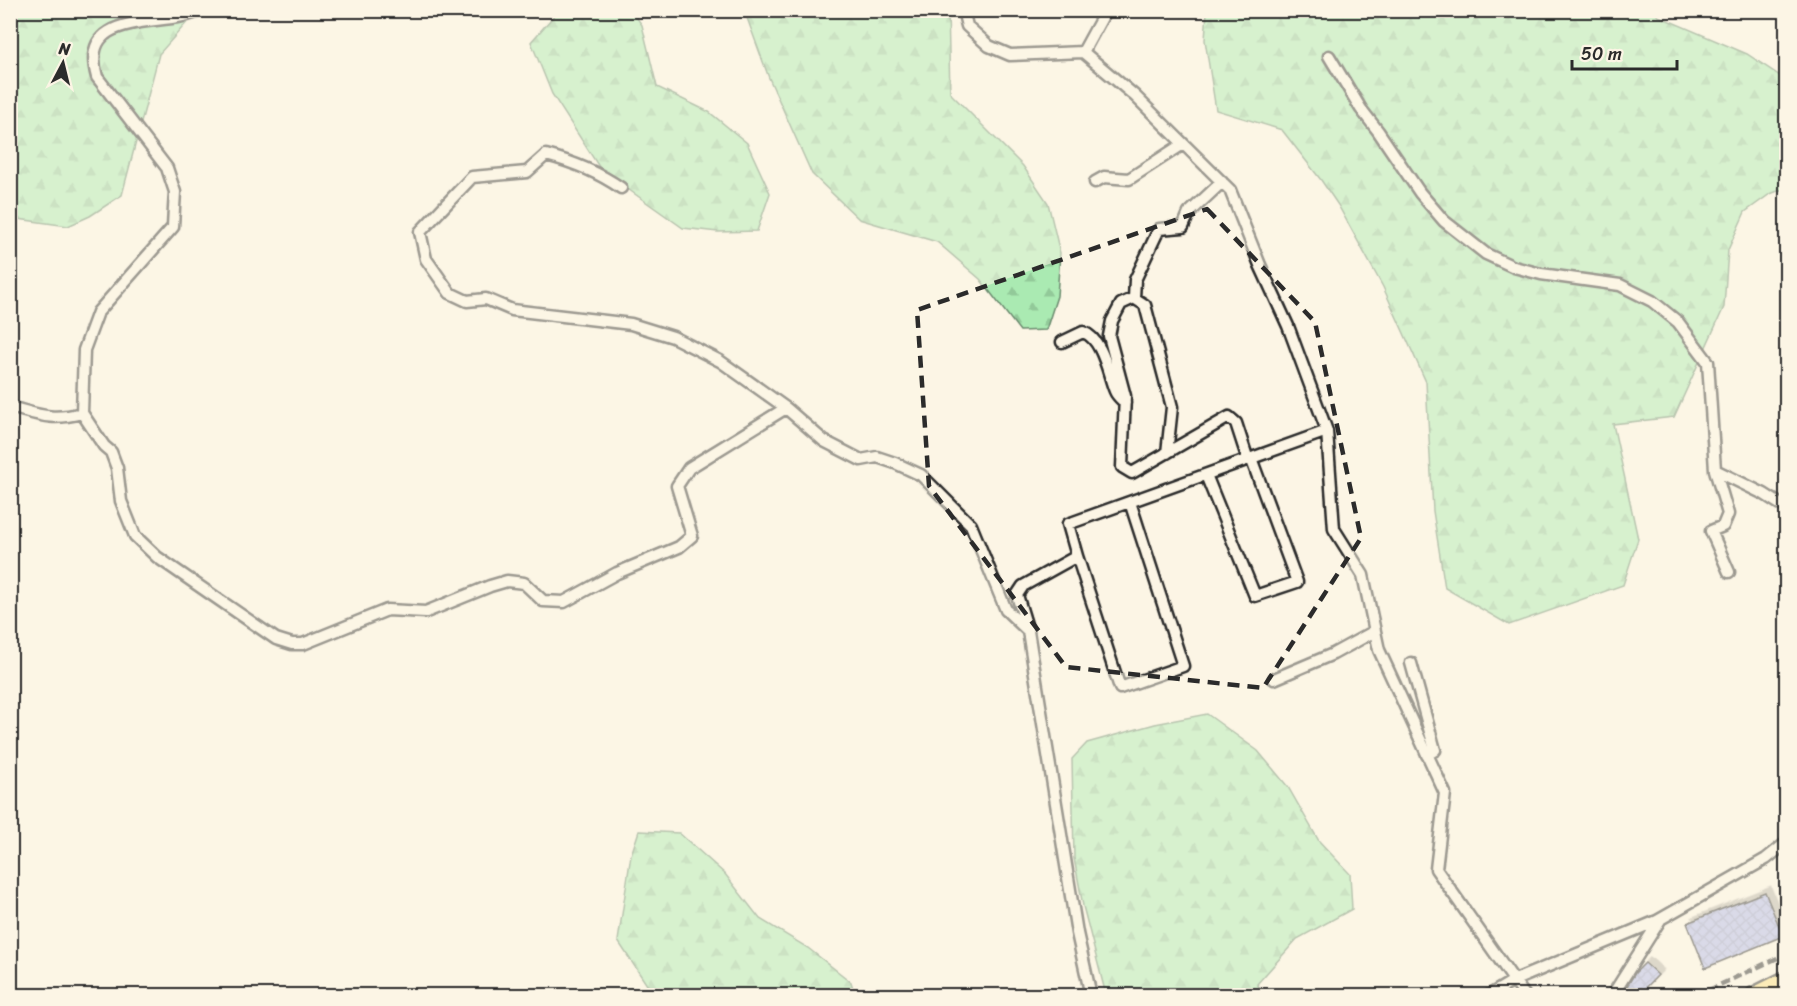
<svg xmlns="http://www.w3.org/2000/svg" width="1797" height="1006" font-family="Sriracha,sans-serif">
  <style>
    .forest { fill: url(#forest-firs); stroke: #6a8a6e; stroke-width: 1.5 }
    .building { fill: url(#building-cross-hatch); stroke: #2b2b2b; stroke-width: 1.5; filter: url(#shadow) }
    .lines { fill: none; stroke-linecap: round; stroke-linejoin: round }
    .minor-casing { stroke: #2b2b2b; stroke-width: 15 }
    .primary-casing { stroke: #2b2b2b; stroke-width: 21 }
    .minor { stroke: #fcf5e5; stroke-width: 10 }
    .primary { stroke: #fde080; stroke-width: 16 }
    .rail { stroke: #2b2b2b; stroke-width: 4.5; stroke-dasharray: 9 4.5; stroke-linecap: butt }
    .marked { fill: none; stroke: #2b2b2b; stroke-width: 4.5; stroke-dasharray: 12 8; stroke-linejoin: round }
  </style>
  <defs>
    <pattern id="forest-firs" width="22" height="20" patternUnits="userSpaceOnUse" patternTransform="scale(1.5)"><rect width="22" height="20" fill="#aaeab2"/><path d="M5 1l3.5 6h-7zM16 11l3.5 6h-7z" fill="#92c999"/></pattern>
    <pattern id="building-cross-hatch" width="8" height="8" patternUnits="userSpaceOnUse" patternTransform="scale(1.5)"><rect width="8" height="8" fill="#b1b8ea"/><path d="M0 0l8 8M0 8l8-8" fill="none" stroke="#989ec9"/></pattern>
    <filter id="shadow"><feDropShadow dx="5.5" dy="-5.5" stdDeviation="0" flood-color="#0004"/></filter>
  </defs>
  <rect width="100%" height="100%" fill="#fcf5e5"/>
  <filter id="ink" filterUnits="userSpaceOnUse"><feTurbulence type="fractalNoise" baseFrequency=".0167" numOctaves="2"/><feDisplacementMap in="SourceGraphic" scale="12" xChannelSelector="R" yChannelSelector="G"/><feConvolveMatrix kernelMatrix="1 2 1 2 8 2 1 2 1" color-interpolation-filters="sRGB"/></filter>
  <g filter="url(#ink)">
    <path class="forest" d="M748,10L948,11L950,93L1023,166L1048,203L1060,253L1057,296L1046,330L1020,331L980,279L937,242L859,219L812,174L769,78L747,18Z
      M11,11H197L159,54L122,195L90,216L68,226L11,218Z
      M558,11H632L642,25L657,87L709,112L747,143L770,193L757,231L718,232L683,228L601,170L552,94L531,42Z
      M1207,11H1654L1658,16L1747,54L1786,80V188L1770,194L1745,212L1728,250L1724,307L1674,417L1613,424L1638,539L1623,585L1509,625L1445,588L1433,511L1426,382L1383,287L1338,205L1321,180L1282,130L1216,110L1205,40Z
      M1207,714L1258,751L1288,787L1319,841L1350,874L1352,909L1297,939L1257,984L1265,995H1106L1083,906L1074,858L1072,759L1087,743L1155,724Z
      M639,831L679,833L725,874L760,919L808,948L851,982L855,995H659L647,985L618,941L631,855Z"/>
    <path class="building" d="M1765,892L1783,936L1705,968L1687,923Z
      M1645,963L1658,975L1638,996H1621L1635,973Z"/>
    <g class="lines">
      <defs>
        <path id="minor" d="M201,10C166,29 77,7 97,77L167,168L175,192L174,208L173,227L98,312L84,350L82,413L104,446L111,452L117,468L121,501L135,536L157,557L276,639L292,644H303L387,610L426,612L490,586L507,581L524,583L543,601L564,602L617,573L679,547L692,536L677,486L689,468L786,408
          M963,10L967,26L989,46L1010,55L1083,52L1135,96L1230,190L1260,265L1288,326L1327,431L1334,529L1363,575L1379,650L1445,793L1436,869L1525,996
          M1083,52L1106,10
          M1329,56L1361,109L1378,131L1420,193L1444,221L1486,254L1514,267L1541,274L1620,285L1652,301L1678,322L1708,362L1715,470L1764,494L1786,508
          M1095,182L1104,177L1129,179L1183,144
          M621,188C598,172 573,162 546,155L527,172L472,177L420,232L426,259L450,293L467,301L486,299L512,310L631,324L673,337L720,361L786,408L824,441L861,460L877,457L895,463L921,475L971,525L1006,610L1028,631
          M1134,298L1135,280L1159,229L1183,227L1189,213L1222,182
          M1062,342L1083,332C1103,339 1108,374 1115,391C1117,396 1121,399 1125,403
          M10,407C40,415 51,421 82,413
          M1167,453L1172,407L1145,305L1134,298L1121,304L1112,321L1109,336L1125,396L1122,467L1132,473L1229,417L1236,423L1248,460
          M1715,470L1728,514L1723,526L1711,531L1729,572
          M1206,475L1255,596L1297,582L1251,458
          M1077,556L1120,688L1183,666L1130,502
          M1411,663L1435,750L1427,755
          M1274,679L1333,654L1375,631
          M1091,996L1077,933L1028,631L1017,595L1023,586L1077,556L1068,524L1327,431
          M1488,996L1515,980L1657,921L1766,859L1786,843
          M1612,996L1660,920"/>
        <path id="primary" d="M1754,996L1786,980"/>
      </defs>
      <use href="#minor" class="minor-casing"/>
      <use href="#primary" class="primary-casing"/>
      <use href="#minor" class="minor"/>
      <use href="#primary" class="primary"/>
      <path class="rail" d="M1696,996L1786,954"/>
    </g>
  </g>
  <path d="M0 0H1797V1006H0ZM1207,209L1315,322L1361,538L1263,688L1066,667L929,486L917,310Z" fill="#fcf5e5" fill-opacity=".55" fill-rule="evenodd"/>
  <path class="marked" d="M1207,209L1315,322L1361,538L1263,688L1066,667L929,486L917,310Z"/>
  <rect width="1797" height="1006" fill="none" stroke="#fcf5e5" stroke-width="36"/>
  <rect x="18" y="18" width="1761" height="970" fill="none" stroke="#2b2b2b" stroke-width="2" filter="url(#ink)"/>
  <g transform="translate(63 63) rotate(7)" stroke="#fcf5e5" stroke-width="4.5" paint-order="stroke">
  <path d="M0-4.5L10 22L0 15L-10 22Z" fill="#2b2b2b"/>
  <text y="-9" font-size="16" font-weight="bold" text-anchor="middle" fill="#2b2b2b">N</text>
  </g>
  <path d="M1572 60v9h105v-9" fill="none" stroke="#2b2b2b" stroke-width="3"/>
  <text x="1581" y="60" font-size="18" fill="#2b2b2b" stroke="#fcf5e5" stroke-width="4.5" paint-order="stroke">50 m</text>
</svg>
